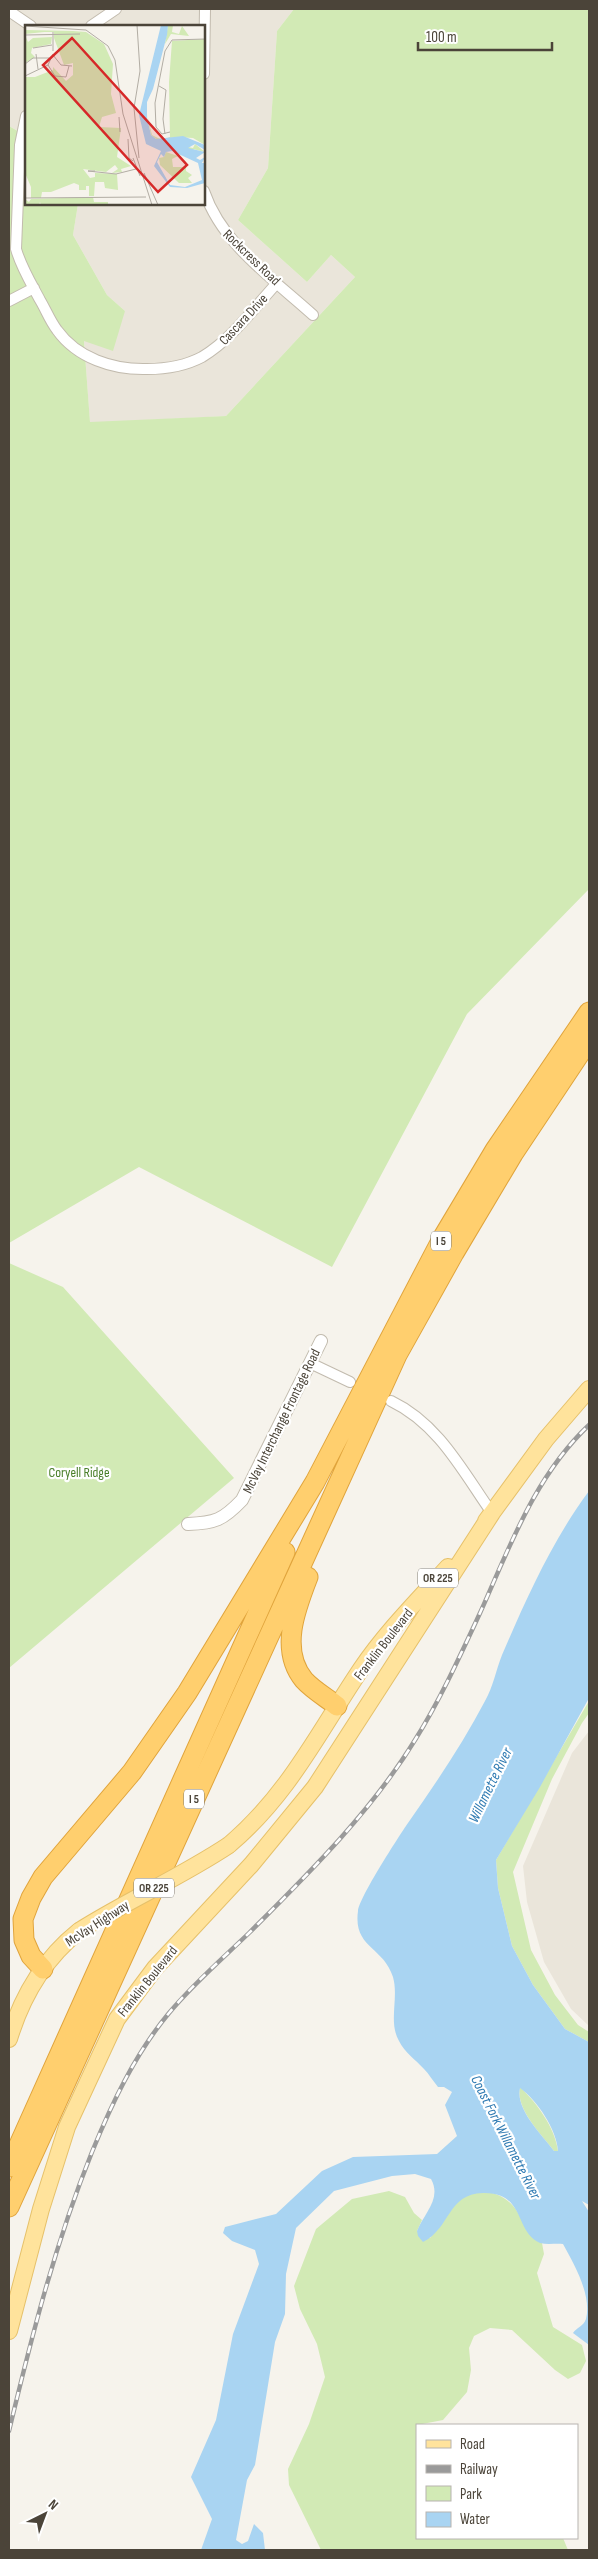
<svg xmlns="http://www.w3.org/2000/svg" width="598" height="2559" font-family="'Sofia Sans Condensed',sans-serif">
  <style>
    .residential { fill: #eae5da }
    .green { fill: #d2eab5 }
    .water { fill: #a9d4f2; fill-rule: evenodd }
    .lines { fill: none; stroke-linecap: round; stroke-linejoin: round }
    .minor-casing { stroke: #c2bbae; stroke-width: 12 }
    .tertiary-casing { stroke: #c2bbae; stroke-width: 14 }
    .primary-casing { stroke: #e6c16a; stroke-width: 18 }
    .motorway-casing { stroke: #e0a43c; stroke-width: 21 }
    .minor { stroke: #fff; stroke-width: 10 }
    .tertiary { stroke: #fff; stroke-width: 12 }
    .primary { stroke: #ffe39c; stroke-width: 16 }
    .motorway { stroke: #ffcf6e; stroke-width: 19 }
    .rail-casing { stroke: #9a9a9a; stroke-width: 4.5 }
    .rail { stroke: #fff; stroke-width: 2.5; stroke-dasharray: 8; stroke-linecap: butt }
    .primary-bridge-casing { stroke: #e6c16a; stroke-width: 18; stroke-linecap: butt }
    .primary-bridge { stroke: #ffe39c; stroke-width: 16 }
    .labels { text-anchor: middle; stroke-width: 4.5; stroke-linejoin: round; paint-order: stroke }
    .shield { fill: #fff; stroke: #817c74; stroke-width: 1 }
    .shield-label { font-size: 12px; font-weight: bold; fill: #4b4439 }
    .street-label { font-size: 14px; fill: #4b4439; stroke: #fff }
    .park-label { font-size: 14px; fill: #4a7f2a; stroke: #fff }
    .water-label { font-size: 15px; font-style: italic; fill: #2e7ab2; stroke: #fff }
    .inset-road { fill: none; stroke: #b2ada4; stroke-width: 1 }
    .view { fill: #d62828; fill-opacity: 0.15; stroke: #d62828; stroke-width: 2.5 }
    .inset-edge { fill: none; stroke: #4b4439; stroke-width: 2.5 }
  </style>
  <rect width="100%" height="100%" fill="#f6f3ec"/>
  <path class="residential" d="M9,9H294L277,31L268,168L238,220L307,282L331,255L355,277L226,416L90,423L84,340L125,311L107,295L73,235L78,204H204V26H26V136L9,126Z
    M589,1731V2026L571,2009L544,1962L527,1902L523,1866L572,1753Z"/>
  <path class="green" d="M294,9H589V889L467,1014L332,1267L139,1167L9,1243V126L26,136V204H78L73,235L107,295L125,311L113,351L84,341L90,422L226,416L355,277L331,255L307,282L238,220L268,168L277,31Z
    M9,1263L63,1287L234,1478L9,1668Z
    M589,1701V1713L582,1723L552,1779L513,1872L531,1950L555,1995L578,2025L589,2032V2042L565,2029L533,1985L512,1946L498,1888L496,1860Z
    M520,2087C537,2103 555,2128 558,2151H554C542,2135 515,2109 520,2087Z
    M389,2191L405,2197L414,2213L422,2220L417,2231L430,2238C439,2227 450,2207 460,2199C478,2184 506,2193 517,2211C524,2223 529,2237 542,2243L544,2254L537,2273L553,2327L582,2345L586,2361L580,2373L568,2379L555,2370L512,2330L490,2328L474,2336L469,2348L471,2370L467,2392L443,2420L417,2425V2538H563L568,2550H321L289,2485L288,2469L309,2424L325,2377L317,2344L300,2309L294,2286L316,2229L352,2199Z"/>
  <path class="water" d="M589,1491V1698L540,1787L496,1860L498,1888L512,1946L533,1985L565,2029L589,2042V2205L582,2201L589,2212V2345L573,2333C577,2327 583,2327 586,2319C592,2295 574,2264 563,2244C556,2243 548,2245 540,2243C514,2232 526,2192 483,2193C447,2194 451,2228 423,2242L418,2236L417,2231C424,2213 442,2199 431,2179L415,2174L392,2176L334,2191L296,2228L286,2274L285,2314L275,2342L255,2465L247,2480L236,2540L242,2544L248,2541L254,2524L263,2533L265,2550H201L212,2519L191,2477L216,2420L233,2334L259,2264L255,2250L232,2241L223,2233L225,2227L276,2214L322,2171L353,2157L437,2154L457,2136L445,2105L452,2092L444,2087H438C433,2081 429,2074 424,2069C415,2059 405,2053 399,2041C388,2022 399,1998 393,1977C383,1946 353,1948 358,1911C359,1898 399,1836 408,1823C436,1783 463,1743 485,1701C493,1687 496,1670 502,1655C527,1597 552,1541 589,1491ZM520,2088C537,2100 557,2130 558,2151H554C542,2135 515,2109 520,2088Z"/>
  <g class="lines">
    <defs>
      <path id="minor" d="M9,11L31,26
        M91,26L116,9
        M204,74L205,9
        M26,116L20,145L16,249C21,267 31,283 40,300C46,310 50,321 57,330C77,358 113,370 147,369C165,369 185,366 202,357C232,339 254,308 277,283
        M204,191C222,244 272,278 313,315
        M9,301L34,288
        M310,1363L350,1382
        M391,1401C439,1424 463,1472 492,1513"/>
      <path id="tertiary" d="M188,1524C215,1523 223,1520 242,1500L321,1341"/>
      <path id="primary" d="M486,1521L546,1439L589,1389
        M229,1845C289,1794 318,1733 361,1669C386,1632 418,1600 448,1567
        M9,2039C22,1996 44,1959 79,1931
        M9,2331L41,2209L67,2127L117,2019L155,1968L251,1865L315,1787L492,1513"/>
      <path id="motorway" d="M308,1577C296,1608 279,1650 304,1680C313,1690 327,1698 337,1706
        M43,1969L31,1956L24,1940L23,1919L31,1898L43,1877L132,1772L187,1693L315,1482L443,1237L495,1150L589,1012
        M9,2167L285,1552
        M9,2207L397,1355L454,1253L513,1154L589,1040"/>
    </defs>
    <use href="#minor" class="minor-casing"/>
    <use href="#tertiary" class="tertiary-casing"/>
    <use href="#primary" class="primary-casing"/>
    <use href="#motorway" class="motorway-casing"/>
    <use href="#minor" class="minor"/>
    <use href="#tertiary" class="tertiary"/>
    <use href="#primary" class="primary"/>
    <use href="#motorway" class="motorway"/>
    <defs>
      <path id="rail" d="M9,2431C32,2335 55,2244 92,2152C112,2103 135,2054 169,2013C193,1984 222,1959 249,1933C308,1874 371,1812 415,1740C440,1700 460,1656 480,1613C510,1546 535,1476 589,1425"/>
    </defs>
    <use href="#rail" class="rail-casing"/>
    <use href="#rail" class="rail"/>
    <defs>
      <path id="primary-bridge" d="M79,1931C128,1900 181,1877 229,1845"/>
    </defs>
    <use href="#primary-bridge" class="primary-bridge-casing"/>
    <use href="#primary-bridge" class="primary-bridge"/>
  </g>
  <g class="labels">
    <g class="shield">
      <rect x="431" y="1231.5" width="20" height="19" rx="4"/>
      <rect x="418" y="1568.5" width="40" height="19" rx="4"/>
      <rect x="184" y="1789.5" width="20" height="19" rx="4"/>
      <rect x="134" y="1878.5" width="40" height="19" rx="4"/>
    </g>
    <g class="shield-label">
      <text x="441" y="1245">I 5</text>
      <text x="438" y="1582">OR 225</text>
      <text x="194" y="1803">I 5</text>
      <text x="154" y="1892">OR 225</text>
    </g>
    <g class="street-label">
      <text transform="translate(252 257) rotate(44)" y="5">Rockcress Road</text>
      <text transform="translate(243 319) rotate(-47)" y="5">Cascara Drive</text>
      <text transform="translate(281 1421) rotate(-64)" y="5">McVay Interchange Frontage Road</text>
      <text transform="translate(383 1644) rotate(-52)" y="5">Franklin Boulevard</text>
      <text transform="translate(97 1923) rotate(-33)" y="5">McVay Highway</text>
      <text transform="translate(147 1981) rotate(-51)" y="5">Franklin Boulevard</text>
    </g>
    <g class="park-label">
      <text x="79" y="1477">Coryell Ridge</text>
    </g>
    <g class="water-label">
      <text transform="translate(490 1785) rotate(-64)" y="5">Willamette River</text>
      <text transform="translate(506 2137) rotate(63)" y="5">Coast Fork Willamette River</text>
    </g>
  </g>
  <g transform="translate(25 25)">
    <rect width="180" height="180" fill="#f6f3ec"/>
    <path d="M143,0H148L147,7L154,9L157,1L164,11L146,9L140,19ZM0,5L48,6L61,7L79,19L88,39L86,69L91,88L77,92L74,102L96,103L92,132L106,141L96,144L97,147L87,148L93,144L90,140L81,147L58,144L65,153L70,152V148L92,149L93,165L80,163L79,157H70L69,171H64V161H61V165H54V160L49,158L26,167H17L16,173H6V162L0,148V52H10L28,45V42L41,56L48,50V38L39,40L29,13V7H47H19L0,9ZM0,10L3,17L8,13L27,12L26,19L7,23L6,28L10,32L0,38ZM180,14V120L168,113L151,112L137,115L131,114L126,110L122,89L127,110L137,115L145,112L144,57L147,16ZM164,117L167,118L163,122L168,123L170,119L180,127L168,124L172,128L165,130L145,123L163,121ZM141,127L153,131L147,134L148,142H161V146L167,150L163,153L167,158H154L135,140L134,133L139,132ZM68,172L69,177H83V180H16L15,177L14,180H0V174L4,177L6,174Z" fill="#d2eab5"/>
    <path d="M136,0H143L142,10L128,64L122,77V93L126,110L131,114L158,111L180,120V125L170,119L163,123L180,127L171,133L175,135L180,132L177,138H180V158L162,163L145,162L129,141L136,126L121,119L114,90ZM147,126L173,138L177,155L160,162L145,160L132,137L136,129L139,132L141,127Z" fill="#a9d4f2" fill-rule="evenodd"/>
    <path class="inset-road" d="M112,0L115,46L109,83L114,133M0,1L61,5L83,21L90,35L98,89L127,180M0,10L55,9M8,23L27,20M28,26V7M11,29L13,44M28,29L23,40L30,51L41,52L44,41M28,30L36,40L47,41M0,39L8,33H24M0,51L23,40M134,61L141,65L138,94L140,109M94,92L95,107M145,107L137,109L131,102L130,78L140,26L147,15L180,14M103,114L104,133L108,136M108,133L115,151M70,146H63L91,149L111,144M119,148L133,180M0,173L121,172"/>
    <path class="view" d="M47,13L162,140L133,167L18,40Z"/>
    <rect width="180" height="180" class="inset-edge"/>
  </g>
  <rect width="598" height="2559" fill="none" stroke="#4b4439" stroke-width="20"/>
  <rect x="416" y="2424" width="162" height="115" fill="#ffffff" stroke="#b7b4b0"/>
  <rect x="426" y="2440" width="25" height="8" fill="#ffe39c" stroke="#b7b4b0"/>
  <text x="460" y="2449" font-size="15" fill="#4b4439">Road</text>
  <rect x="426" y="2465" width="25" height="8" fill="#9a9a9a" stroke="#b7b4b0"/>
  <text x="460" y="2474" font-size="15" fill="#4b4439">Railway</text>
  <rect x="426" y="2486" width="25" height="15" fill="#d2eab5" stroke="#b7b4b0"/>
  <text x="460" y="2499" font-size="15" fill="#4b4439">Park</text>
  <rect x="426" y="2512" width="25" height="15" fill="#a9d4f2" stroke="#b7b4b0"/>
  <text x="460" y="2524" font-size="15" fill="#4b4439">Water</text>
  <g transform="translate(45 2514) rotate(42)" stroke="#ffffff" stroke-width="4" paint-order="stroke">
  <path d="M0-4L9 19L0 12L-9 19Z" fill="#4b4439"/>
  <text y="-8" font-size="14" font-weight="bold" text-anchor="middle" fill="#4b4439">N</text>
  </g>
  <path d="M418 42v8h134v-8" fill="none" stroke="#4b4439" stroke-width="2.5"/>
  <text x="426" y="42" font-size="15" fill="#4b4439" stroke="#ffffff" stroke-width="4" paint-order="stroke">100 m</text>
</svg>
